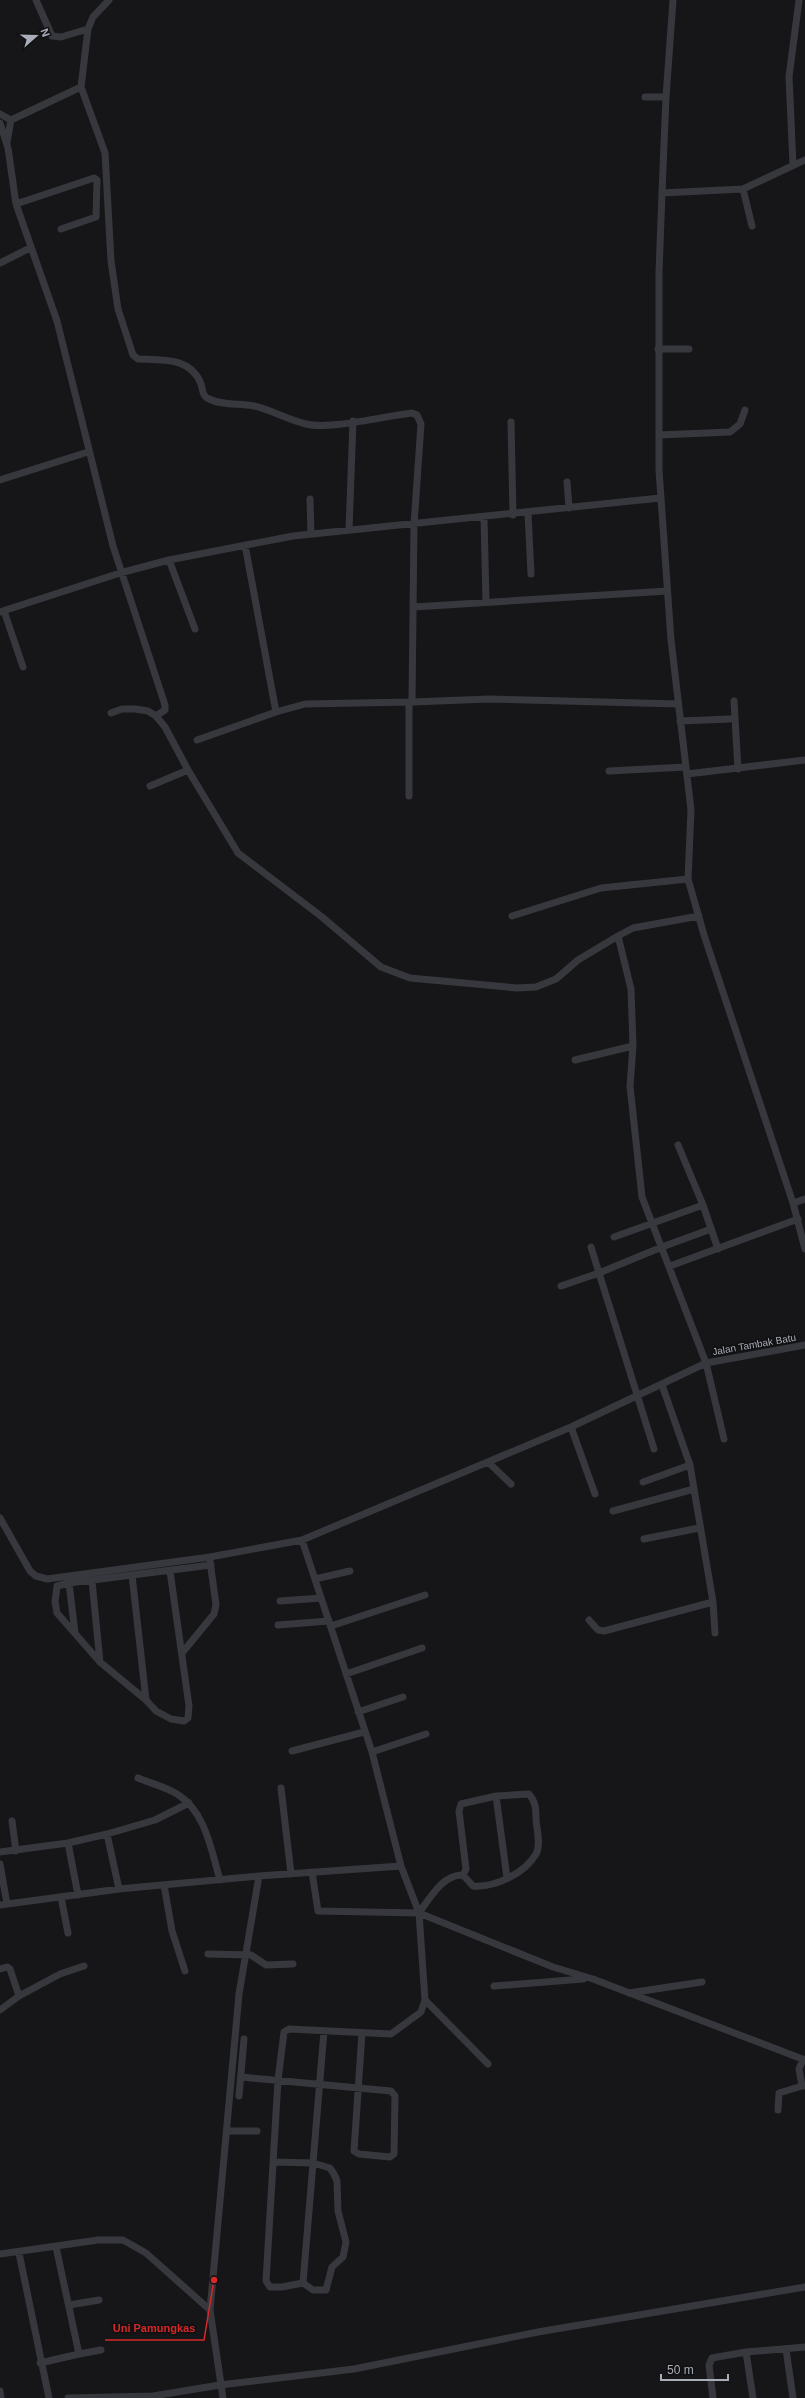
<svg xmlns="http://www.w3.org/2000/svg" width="805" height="2398" font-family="Arial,sans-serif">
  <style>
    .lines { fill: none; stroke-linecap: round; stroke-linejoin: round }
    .street { stroke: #37383d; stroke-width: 7 }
    .labels { text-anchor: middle; stroke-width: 3.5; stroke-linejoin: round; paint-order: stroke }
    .street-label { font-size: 10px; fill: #a8adb8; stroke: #111113 }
    .leader { fill: none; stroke: #d62828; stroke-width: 1.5 }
    .callout-dot { fill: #d62828; stroke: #111113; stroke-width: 1.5 }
    .callout-label { font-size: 11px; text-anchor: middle; font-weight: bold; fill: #d62828; stroke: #111113; stroke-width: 3.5; stroke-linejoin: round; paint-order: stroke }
  </style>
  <rect width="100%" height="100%" fill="#161618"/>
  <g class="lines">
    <path class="street" d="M36,0L52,36L61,37L88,29
      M109,0L93,17L88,29L81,87L105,153L111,261L118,309L133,355L138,359C162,360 191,357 201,384C203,390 202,396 209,399C223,406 239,403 254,406C272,410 288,420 306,424C331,430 384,416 412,413L417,415L421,424L414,525L412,702L305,704L276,712L197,740
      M645,97H666
      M0,114L11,120L81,87
      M0,123L8,148L16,204L57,321L113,546L165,705V710L156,716
      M7,142L11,120
      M805,160L743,189L662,193L659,272V470L671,640L691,810L688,879L704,935L793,1203L805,1249
      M793,165L789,77L799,0
      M743,189L752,226
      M662,193L666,97L673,0
      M16,204L94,178L97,180L96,217L61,229
      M0,263L30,248
      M658,349H689
      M511,422L513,515
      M659,435L730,432L740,424L745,410
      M0,480L88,452
      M567,482L569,508
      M310,499L311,534
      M528,513L531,574
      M484,517L486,602
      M349,530L353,421
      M245,545L276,712
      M169,560L195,629
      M414,607L667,591
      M4,611L23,667
      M0,612L120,573L169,560L293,536L660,498
      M734,701L738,769
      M409,702V796
      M412,702L489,699L678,704
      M111,713L122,709H135L148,711L156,716L165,727L188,770L238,853L322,917L381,967L410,978L517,988L536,987L556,979L578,960L618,936
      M680,721L730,719
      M609,771L686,767
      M687,774L805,760
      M150,786L188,770
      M512,916L601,888L688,879
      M699,916L633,928L618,936L631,989L633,1046L630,1086L642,1197L706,1363L724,1439
      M575,1060L633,1046
      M793,1203L805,1199
      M703,1205L718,1249
      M614,1237L703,1205L678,1145
      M670,1266L798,1219
      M561,1286L599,1273L591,1247
      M571,1427L595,1494
      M654,1449L599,1273L662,1247L711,1229
      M488,1462L511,1484
      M643,1482L690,1465
      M613,1511L694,1489
      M0,1518L30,1571L36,1576L47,1579L210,1557L302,1540L571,1427L706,1363L805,1345
      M644,1539L699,1528
      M302,1540L372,1752L401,1866L419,1913L553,1967L593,1979L805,2060
      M170,1571L189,1706L188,1718L184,1721L171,1719L156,1711L146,1700L100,1662L57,1613L55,1602L57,1586L69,1583L211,1565
      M132,1575L146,1700
      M315,1579L350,1571
      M92,1581L100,1662
      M69,1583L75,1633
      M280,1601L321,1598
      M713,1602L715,1633
      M589,1620L598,1630L604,1631L713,1602L690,1465L662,1385
      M278,1625L329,1621
      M331,1626L425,1595
      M182,1653L214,1614L216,1605L210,1561
      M346,1674L422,1648
      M358,1712L403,1697
      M292,1751L364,1732
      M372,1752L426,1734
      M138,1778C150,1783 166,1787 177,1794C206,1812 211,1850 220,1880
      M281,1788L291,1874
      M496,1796L507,1878
      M12,1821L16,1851
      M107,1834L119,1889
      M68,1843L78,1895
      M0,1852L68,1843L107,1834L155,1820L189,1803
      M0,1864L7,1904
      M312,1872L318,1911L419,1913
      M164,1885L172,1931L185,1971
      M61,1897L68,1933
      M0,1905L119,1889L259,1876
      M208,1954L251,1955L266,1965L293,1964
      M0,1969L7,1967L10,1969L19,1996L0,2010
      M494,1986L583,1979
      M629,1993L702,1982
      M19,1996L60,1974L84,1966
      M425,2000L488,2064
      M803,2059L799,2069L802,2086H805
      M241,2077L391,2091L395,2096L394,2154L390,2157L359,2154L354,2151L362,2033
      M239,2096L244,2039
      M778,2110L779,2093L802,2086
      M227,2131H257
      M274,2162L313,2163L330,2168L334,2174L337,2181L338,2211L346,2242L343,2257L332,2267L326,2290H313L303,2283L282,2287H270L266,2281L278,2080L284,2032L289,2029L391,2034L421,2012L425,2000L419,1913C430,1898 443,1874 463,1875L466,1869L459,1811L461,1804L496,1796L529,1794C536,1802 536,1810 536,1820C537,1830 541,1845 536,1854C525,1873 495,1888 473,1886L463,1875
      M19,2253L49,2398
      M0,2254L98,2240H123L146,2253L210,2310
      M303,2283L324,2031
      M69,2305L99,2300
      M786,2349L793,2398
      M746,2352L753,2398
      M79,2354L101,2350
      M40,2363L79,2354L56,2247
      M0,2391L1,2398
      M68,2398L153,2396L220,2385L354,2369L538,2332L805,2287
      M223,2398L210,2310L239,1994L259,1876L401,1866
      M713,2398L709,2365L712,2358L746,2352L805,2347"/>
  </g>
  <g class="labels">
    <g class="street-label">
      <text transform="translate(754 1344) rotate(-10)" y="4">Jalan Tambak Batu</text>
    </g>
  </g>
  <path class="leader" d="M214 2280L204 2340H105"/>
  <circle class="callout-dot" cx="214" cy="2280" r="4"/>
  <g class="callout-label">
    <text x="154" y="2332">Uni Pamungkas</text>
  </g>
  <g transform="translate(36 36) rotate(70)" stroke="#111113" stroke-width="3" paint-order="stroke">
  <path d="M0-3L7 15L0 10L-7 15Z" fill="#a8adb8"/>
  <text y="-6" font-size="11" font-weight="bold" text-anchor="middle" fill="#a8adb8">N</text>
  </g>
  <path d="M661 2374v6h67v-6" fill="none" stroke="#a8adb8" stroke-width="2"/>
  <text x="667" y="2374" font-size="12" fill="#a8adb8" stroke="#111113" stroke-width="3" paint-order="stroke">50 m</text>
</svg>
